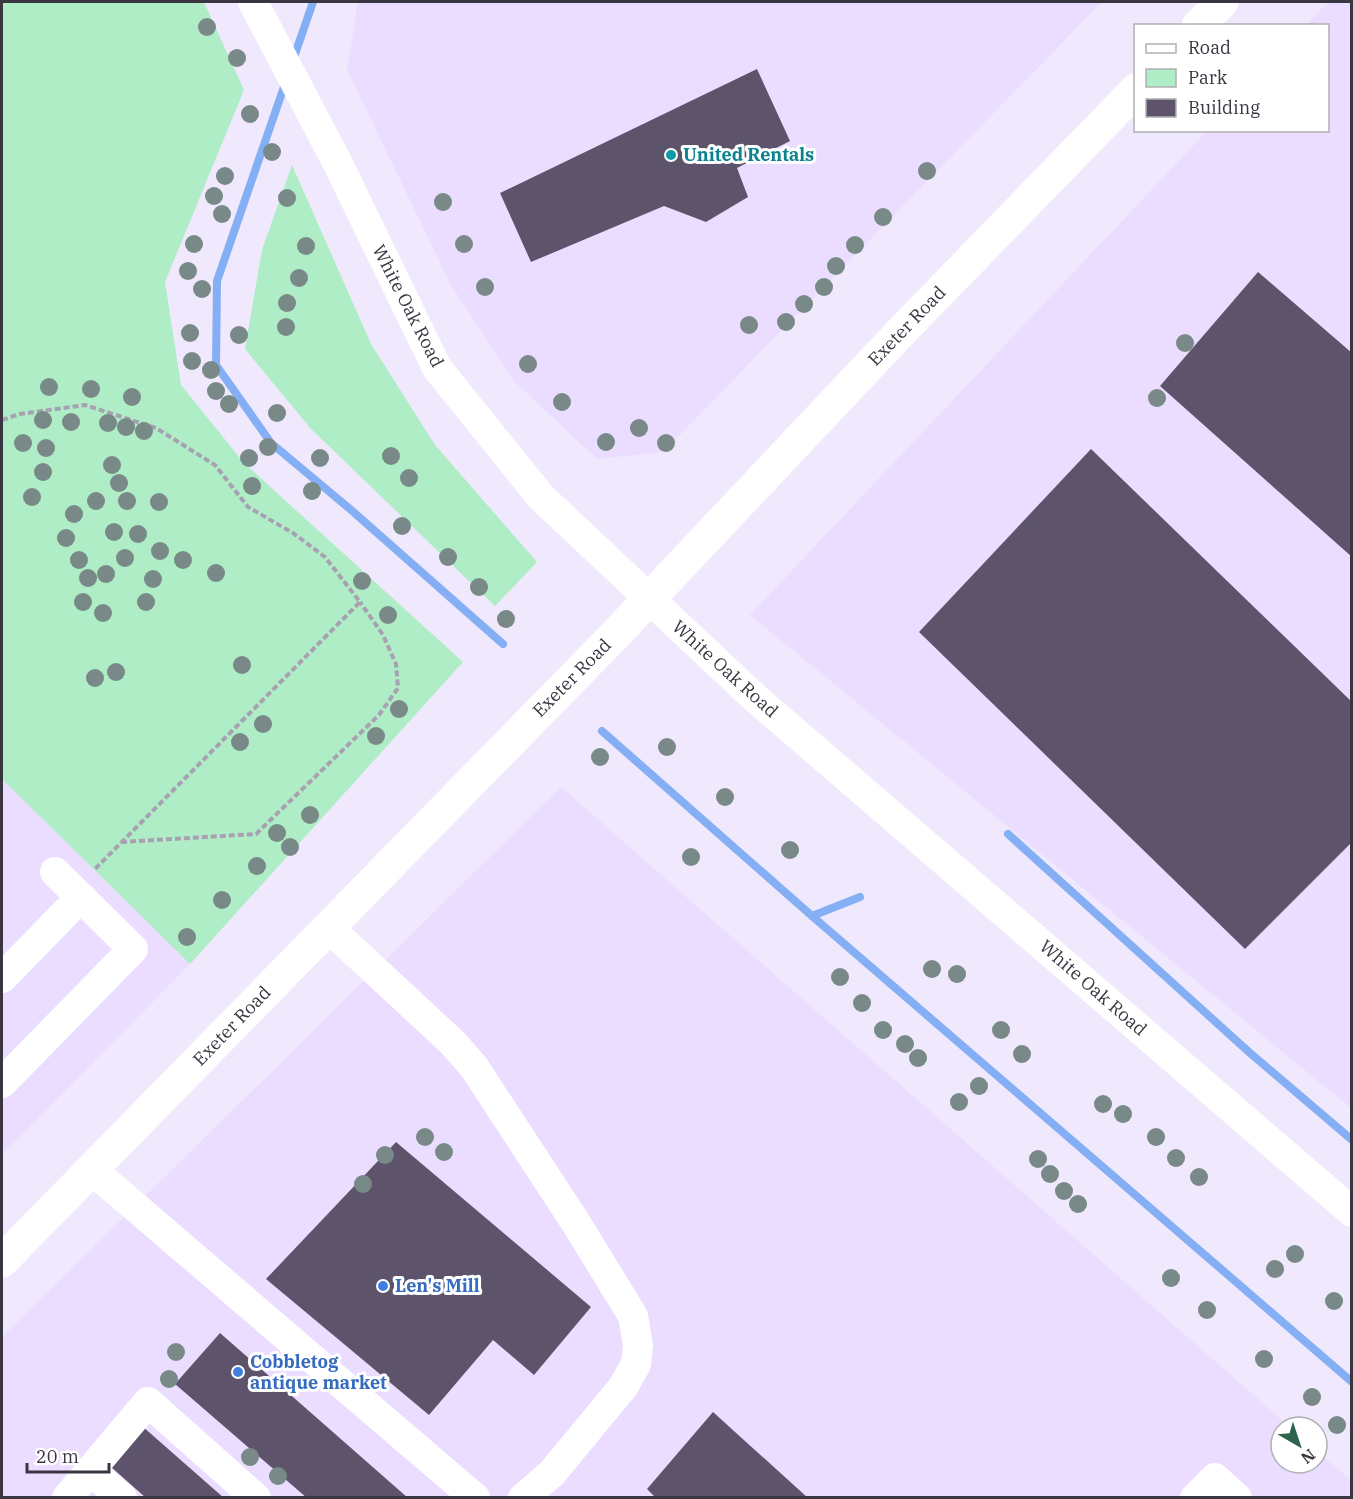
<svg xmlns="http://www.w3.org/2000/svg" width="1353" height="1499" font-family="'IBM Plex Serif',serif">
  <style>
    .built { fill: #ebddff }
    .green { fill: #aeedc5 }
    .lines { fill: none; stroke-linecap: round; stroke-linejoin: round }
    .stream { stroke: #85aff5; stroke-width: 8 }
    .building { fill: #5d546b }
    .path { stroke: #a7a1b2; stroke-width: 4; stroke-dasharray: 6 3; stroke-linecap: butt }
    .minor { stroke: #fff; stroke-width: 30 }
    .major { stroke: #fff; stroke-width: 33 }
    .tree { fill: #798987 }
    .culture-dot { fill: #0f9aa8; stroke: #fff; stroke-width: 2 }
    .shop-dot { fill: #3f7fe0; stroke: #fff; stroke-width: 2 }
    .labels { text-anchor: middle; stroke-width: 6; stroke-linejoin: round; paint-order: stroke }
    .culture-label { font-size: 18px; font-weight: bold; fill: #0d838f; stroke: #fff; text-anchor: start }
    .street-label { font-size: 18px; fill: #3a3641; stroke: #fff }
    .shop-label { font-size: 18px; font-weight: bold; fill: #366cbe; stroke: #fff; text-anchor: start }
  </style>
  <rect width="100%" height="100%" fill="#f0e8fd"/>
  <path class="built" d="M358,2H1102L663,452L597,459L514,381L451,285L347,70Z
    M1328,2H1351V1108L750,615L1207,131L1328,130V26L1306,25Z
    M2,779L190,964L2,1155Z
    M561,787L1290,1427H1281V1463H1317V1451L1352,1481L1351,1498H2V1337Z"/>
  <path class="green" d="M2,2H204L244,90L165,282L181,385L244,463L463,662L190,964L2,779Z
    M292,165L371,344L435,445L537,562L495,606L311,429L245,349L262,250Z"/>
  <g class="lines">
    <path class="stream" d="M293,60L313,2
      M286,81L217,281L216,365L271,443L350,509L503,644
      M602,731L812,916L1352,1382
      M1008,834L1250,1053L1352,1140
      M812,916L860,897"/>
  </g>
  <path class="building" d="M757,69L790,141L737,168L748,197L706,222L664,206L531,262L500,193Z
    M1258,272L1352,353V557L1160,386Z
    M1091,449L1352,702V842L1245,949L919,632Z
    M396,1142L591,1307L534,1375L493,1340L429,1415L266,1279Z
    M220,1333L408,1498H307L175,1384Z
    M713,1412L808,1498H656L647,1489Z
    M142,1426L224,1498H146L110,1466Z"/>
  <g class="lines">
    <path class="path" d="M2,420L20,414L85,405L156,428L215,465L248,507L293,533L325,557L360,602L94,870
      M121,842L256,834L379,715L398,688L396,664L383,635L360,602"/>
    <path class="minor" d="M253,2L338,164L437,368L541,497L754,697L1352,1212
      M328,927L453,1043L474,1067L576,1223L633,1316L638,1345L636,1364L623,1387L552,1473L523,1498
      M2,978L81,897
      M2,1083L133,949L55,872
      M91,1169L475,1498
      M90,1470L122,1498
      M67,1498L148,1402L256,1498
      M1195,1498L1215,1478L1237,1498"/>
    <path class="major" d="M1198,26L1222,2
      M2,1261L615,635L897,336L1136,90"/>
  </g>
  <g class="tree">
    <circle cx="207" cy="27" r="9"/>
    <circle cx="237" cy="58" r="9"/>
    <circle cx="250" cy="114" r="9"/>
    <circle cx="272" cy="152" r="9"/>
    <circle cx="927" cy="171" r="9"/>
    <circle cx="225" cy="176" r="9"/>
    <circle cx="214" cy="196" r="9"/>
    <circle cx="287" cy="198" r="9"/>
    <circle cx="443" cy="202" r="9"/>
    <circle cx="222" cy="214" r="9"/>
    <circle cx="883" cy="217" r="9"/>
    <circle cx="194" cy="244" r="9"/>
    <circle cx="464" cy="244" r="9"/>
    <circle cx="855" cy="245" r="9"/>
    <circle cx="306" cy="246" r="9"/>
    <circle cx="836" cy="266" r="9"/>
    <circle cx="188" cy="271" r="9"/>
    <circle cx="299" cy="278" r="9"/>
    <circle cx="485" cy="287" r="9"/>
    <circle cx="824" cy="287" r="9"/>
    <circle cx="202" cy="289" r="9"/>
    <circle cx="287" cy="303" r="9"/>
    <circle cx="804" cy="304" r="9"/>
    <circle cx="786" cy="322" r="9"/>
    <circle cx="749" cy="325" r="9"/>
    <circle cx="286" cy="327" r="9"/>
    <circle cx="190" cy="333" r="9"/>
    <circle cx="239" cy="335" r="9"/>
    <circle cx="1185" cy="343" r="9"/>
    <circle cx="192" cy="361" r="9"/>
    <circle cx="528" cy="364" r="9"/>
    <circle cx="211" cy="370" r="9"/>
    <circle cx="49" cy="387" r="9"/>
    <circle cx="91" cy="389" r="9"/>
    <circle cx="216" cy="391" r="9"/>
    <circle cx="132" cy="397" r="9"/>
    <circle cx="1157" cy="398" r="9"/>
    <circle cx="562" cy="402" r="9"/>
    <circle cx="229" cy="404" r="9"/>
    <circle cx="277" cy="413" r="9"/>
    <circle cx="43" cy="420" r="9"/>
    <circle cx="71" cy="422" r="9"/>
    <circle cx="108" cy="423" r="9"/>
    <circle cx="126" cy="427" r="9"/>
    <circle cx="639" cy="428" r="9"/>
    <circle cx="144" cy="431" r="9"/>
    <circle cx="606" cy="442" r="9"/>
    <circle cx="23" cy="443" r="9"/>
    <circle cx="666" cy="443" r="9"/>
    <circle cx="268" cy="447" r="9"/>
    <circle cx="46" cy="448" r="9"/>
    <circle cx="391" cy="456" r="9"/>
    <circle cx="249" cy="458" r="9"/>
    <circle cx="320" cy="458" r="9"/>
    <circle cx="112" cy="465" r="9"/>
    <circle cx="43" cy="472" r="9"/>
    <circle cx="409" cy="478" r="9"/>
    <circle cx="119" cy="483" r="9"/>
    <circle cx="252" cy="486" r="9"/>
    <circle cx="312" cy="491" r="9"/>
    <circle cx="32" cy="497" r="9"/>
    <circle cx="96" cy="501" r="9"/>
    <circle cx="127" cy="501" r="9"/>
    <circle cx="159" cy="502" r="9"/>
    <circle cx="74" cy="514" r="9"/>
    <circle cx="402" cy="526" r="9"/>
    <circle cx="114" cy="532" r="9"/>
    <circle cx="138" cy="534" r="9"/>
    <circle cx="66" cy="538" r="9"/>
    <circle cx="160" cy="551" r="9"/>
    <circle cx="448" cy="557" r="9"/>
    <circle cx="125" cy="558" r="9"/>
    <circle cx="79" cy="560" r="9"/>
    <circle cx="183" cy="560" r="9"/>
    <circle cx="216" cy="573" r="9"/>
    <circle cx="106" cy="574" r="9"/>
    <circle cx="88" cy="578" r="9"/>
    <circle cx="153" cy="579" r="9"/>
    <circle cx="362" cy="581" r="9"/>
    <circle cx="479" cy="587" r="9"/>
    <circle cx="83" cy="602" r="9"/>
    <circle cx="146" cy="602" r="9"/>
    <circle cx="103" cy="613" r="9"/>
    <circle cx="388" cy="615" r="9"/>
    <circle cx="506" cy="619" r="9"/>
    <circle cx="242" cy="665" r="9"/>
    <circle cx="116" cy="672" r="9"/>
    <circle cx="95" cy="678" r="9"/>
    <circle cx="399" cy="709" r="9"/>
    <circle cx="263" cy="724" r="9"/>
    <circle cx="376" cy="736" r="9"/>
    <circle cx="240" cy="742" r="9"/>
    <circle cx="667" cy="747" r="9"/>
    <circle cx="600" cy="757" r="9"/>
    <circle cx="725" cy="797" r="9"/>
    <circle cx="310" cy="815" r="9"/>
    <circle cx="277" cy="833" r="9"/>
    <circle cx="290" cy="847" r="9"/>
    <circle cx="790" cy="850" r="9"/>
    <circle cx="691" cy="857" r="9"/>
    <circle cx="257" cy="866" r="9"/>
    <circle cx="222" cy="900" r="9"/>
    <circle cx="187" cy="937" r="9"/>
    <circle cx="932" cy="969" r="9"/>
    <circle cx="957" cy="974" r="9"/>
    <circle cx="840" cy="977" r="9"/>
    <circle cx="862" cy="1003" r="9"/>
    <circle cx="883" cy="1030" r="9"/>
    <circle cx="1001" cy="1030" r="9"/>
    <circle cx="905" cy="1044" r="9"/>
    <circle cx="1022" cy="1054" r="9"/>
    <circle cx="918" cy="1058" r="9"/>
    <circle cx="979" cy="1086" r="9"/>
    <circle cx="959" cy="1102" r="9"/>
    <circle cx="1103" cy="1104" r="9"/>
    <circle cx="1123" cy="1114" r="9"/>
    <circle cx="425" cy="1137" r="9"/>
    <circle cx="1156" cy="1137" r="9"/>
    <circle cx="444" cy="1152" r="9"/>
    <circle cx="385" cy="1155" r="9"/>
    <circle cx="1176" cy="1158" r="9"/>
    <circle cx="1038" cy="1159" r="9"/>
    <circle cx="1050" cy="1174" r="9"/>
    <circle cx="1199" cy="1177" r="9"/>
    <circle cx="363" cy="1184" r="9"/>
    <circle cx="1064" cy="1191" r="9"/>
    <circle cx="1078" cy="1204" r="9"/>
    <circle cx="1295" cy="1254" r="9"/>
    <circle cx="1275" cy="1269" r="9"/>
    <circle cx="1171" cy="1278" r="9"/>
    <circle cx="1334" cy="1301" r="9"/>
    <circle cx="1207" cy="1310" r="9"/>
    <circle cx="176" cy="1352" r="9"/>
    <circle cx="1264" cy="1359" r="9"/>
    <circle cx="169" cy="1379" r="9"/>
    <circle cx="1312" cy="1397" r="9"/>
    <circle cx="1337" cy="1425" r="9"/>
    <circle cx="250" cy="1457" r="9"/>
    <circle cx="278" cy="1476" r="9"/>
  </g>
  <circle class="culture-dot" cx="671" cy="155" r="6"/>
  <g class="shop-dot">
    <circle cx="383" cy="1286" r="6"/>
    <circle cx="238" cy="1372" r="6"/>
  </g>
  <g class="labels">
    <g class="culture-label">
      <text x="683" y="161">United Rentals</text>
    </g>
    <g class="street-label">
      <text transform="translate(408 306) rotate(63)" y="6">White Oak Road</text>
      <text transform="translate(907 326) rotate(-46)" y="6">Exeter Road</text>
      <text transform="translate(725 669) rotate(42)" y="6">White Oak Road</text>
      <text transform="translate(572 678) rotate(-45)" y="6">Exeter Road</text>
      <text transform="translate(1093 988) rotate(41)" y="6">White Oak Road</text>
      <text transform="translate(232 1026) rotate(-46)" y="6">Exeter Road</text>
    </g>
    <g class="shop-label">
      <text x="395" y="1292">Len's Mill</text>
      <text x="250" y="1368">Cobbletog<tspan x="250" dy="21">antique market</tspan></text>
    </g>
  </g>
  <rect width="1353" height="1499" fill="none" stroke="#3a3641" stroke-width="6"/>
  <rect x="1134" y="24" width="195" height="108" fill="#ffffff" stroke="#b0afb3" stroke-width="1.5"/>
  <rect x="1146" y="44" width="30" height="9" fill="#ffffff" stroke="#b0afb3" stroke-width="1.5"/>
  <text x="1188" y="54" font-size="18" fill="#3a3641">Road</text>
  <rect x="1146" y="69" width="30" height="18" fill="#aeedc5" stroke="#b0afb3" stroke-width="1.5"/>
  <text x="1188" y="84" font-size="18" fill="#3a3641">Park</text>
  <rect x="1146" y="99" width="30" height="18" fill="#5d546b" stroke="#b0afb3" stroke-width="1.5"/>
  <text x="1188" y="114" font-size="18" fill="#3a3641">Building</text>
  <g transform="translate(1299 1445) rotate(141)"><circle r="28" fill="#ffffff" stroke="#b0afb3" stroke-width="1.5"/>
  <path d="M0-4.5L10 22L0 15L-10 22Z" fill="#2d644b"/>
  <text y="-9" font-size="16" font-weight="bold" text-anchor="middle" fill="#3a3641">N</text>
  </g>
  <path d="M27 1463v9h82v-9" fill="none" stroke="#3a3641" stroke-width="3"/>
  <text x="36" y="1463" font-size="18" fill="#3a3641" stroke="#ffffff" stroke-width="4.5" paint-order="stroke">20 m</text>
</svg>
